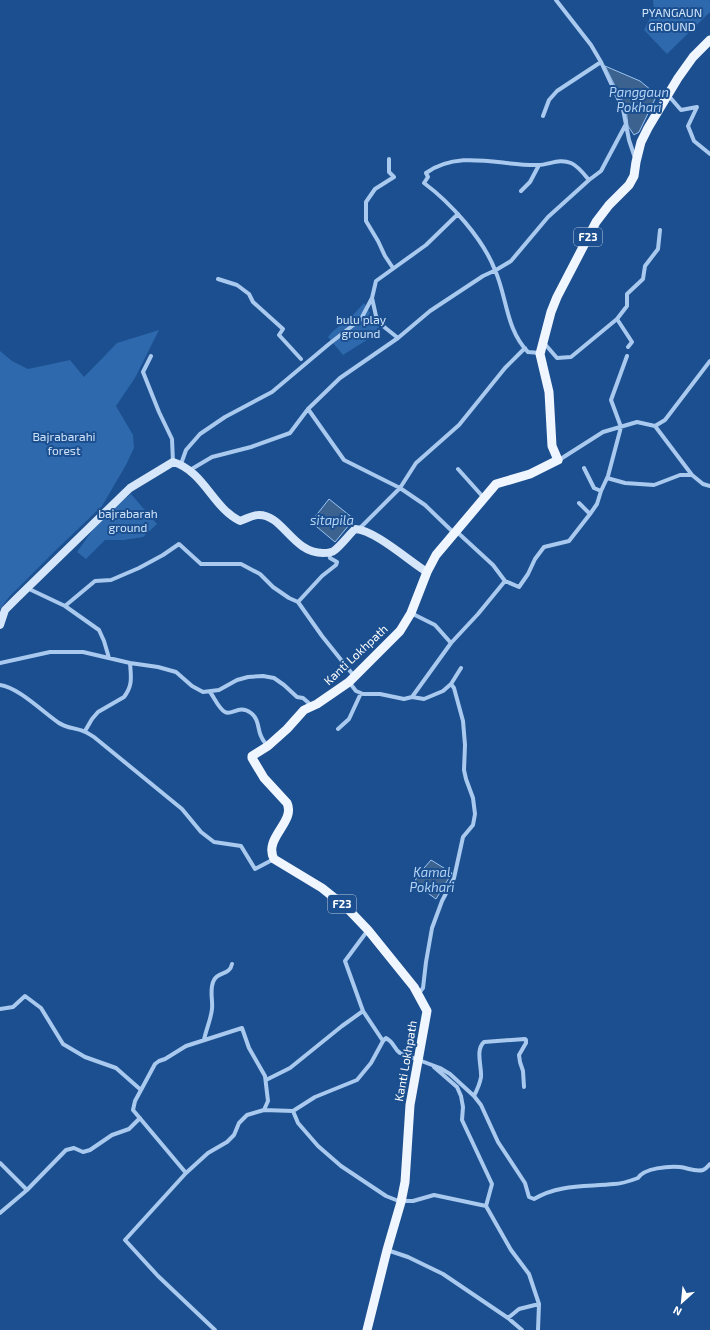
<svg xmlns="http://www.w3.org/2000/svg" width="710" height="1330" font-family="'Exo 2',sans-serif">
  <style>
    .green { fill: #2e69ad }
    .water { fill: #3c6290; stroke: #9cc4f0 }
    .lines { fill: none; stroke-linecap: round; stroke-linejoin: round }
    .street { stroke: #a9c9ee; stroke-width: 4 }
    .secondary { stroke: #d6e6fa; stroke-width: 8 }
    .primary { stroke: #f0f6ff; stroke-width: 9 }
    .labels { text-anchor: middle; stroke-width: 4; stroke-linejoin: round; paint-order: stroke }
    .shield { fill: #1b4f8f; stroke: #bbcadd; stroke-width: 1 }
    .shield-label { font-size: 11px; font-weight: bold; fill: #fff }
    .park-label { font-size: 12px; fill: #cfe3fa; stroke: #1b4f8f }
    .street-label { font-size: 12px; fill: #fff; stroke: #1b4f8f }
    .water-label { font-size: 13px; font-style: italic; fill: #b5d3f5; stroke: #1b4f8f }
  </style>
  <rect width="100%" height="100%" fill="#1b4f8f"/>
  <path class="green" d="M653,0H709L710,1V12L667,54L644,30L654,10Z
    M364,303L381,331L343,355L328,337L332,332L353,315Z
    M159,330L135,378L116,406L133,435L134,448L126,465L102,506L56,550L9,597L0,609V351L12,361L28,369L70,360L84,377L117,343Z
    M131,494L157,524L143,537L124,540H105L86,559L77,552L101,518Z"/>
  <path class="water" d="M605,66L640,81L657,95L639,132L634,135L628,126L626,108Z
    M329,499L354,519L335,542L311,522Z
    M431,860L452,873L436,899L414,883L418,875Z"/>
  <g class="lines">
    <path class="street" d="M556,0L591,45L601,62L623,109L629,140L635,158
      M668,95L681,110L697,107L688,126L694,141L710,154
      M543,116L549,100L557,91L601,62
      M389,159V172L394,177L375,189L366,202V221L378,241L385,256L393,268
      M521,191L530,182L539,165
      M218,279L237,285L249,294L253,302L283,329L279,335L301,359
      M617,319L632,342L628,347
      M398,338L430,311L483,276L496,270L511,261L548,217L589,180L601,171L626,124
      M544,343L557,358L571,357L617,319L627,306V294L643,279L645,266L658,249L660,230
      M540,353L528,352C506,330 507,297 495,270C483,239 451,203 424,183L428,177L426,173C460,149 500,166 538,165C549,165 559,158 571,163C578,166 584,174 589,180
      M151,356L143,372L159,412L172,439L173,462
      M308,409L344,460L400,488L425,505L454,533
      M655,426L692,475L703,484L710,486
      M559,460L603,432L637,422L655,426L665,420L710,361
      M181,464L186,450L200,434L225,417L272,392L329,344L361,319L372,298L376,281L426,245L458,214
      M584,468L594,488L601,491L597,504L590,514
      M458,469L484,498
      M190,470L212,457L251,447L290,433L308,409L340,378L398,338L383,326L376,316L372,298
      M607,478L625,483L654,485L680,475H692
      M601,491L608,476L621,427L611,400L627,356
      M359,529L400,488L416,463L459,425L505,368L525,348
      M456,531L493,565L505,581L519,587L528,574L535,559L544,547L569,541L590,514L579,503
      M27,588L65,606L99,630L104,641L109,658
      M298,602L322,576L336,565L337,562L330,558L329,553
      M65,606L95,581L111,580L139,568L163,555L179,544L201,564H241L260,574L273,587L289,598L298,602L322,636L354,676
      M411,613L435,625L451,643L478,614L505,581
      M0,663L50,652H83L130,663L158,667L176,672L192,686L203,692L219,690L237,680L248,677L263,676L274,678L284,685L297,697L303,698L311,705
      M349,682L356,691L363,694H380L404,699L412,697L424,699L443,691L451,684L461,668
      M0,685C18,687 44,713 59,723C66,728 76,728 83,731C87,732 90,735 94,737L182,809L201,832L214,842L241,846L255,869L274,859
      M210,692C214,697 219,709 225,712C232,716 239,704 251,713C260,720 257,730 262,738C263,741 266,743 267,746
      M412,697L451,643
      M338,729L349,719L361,693
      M85,731L92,719L98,712L124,697C133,685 131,677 130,663
      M419,993L423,988L426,962L432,928L442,901L454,878L463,837L473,825L475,814L473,798L466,779L464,770L465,745L463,721L454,688L451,684
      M0,1009L13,1007L25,996L41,1008L63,1044L85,1057L116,1068L141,1090L135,1101L133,1110L186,1173L125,1240L158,1276L215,1330
      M204,1040C206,1030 211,1019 212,1009C213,999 209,989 214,980C218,972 230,975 232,964
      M383,1041L386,1038C395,1043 393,1048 400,1053L440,1068L450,1074L474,1096L481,1105L498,1142L525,1183L529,1197L534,1199C559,1184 586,1187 614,1184C622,1184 630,1181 638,1178C644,1168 669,1166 680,1167C688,1168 695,1172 703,1170C706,1169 708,1166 710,1164
      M266,1080L290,1068L342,1026L363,1011L345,961L368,930
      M141,1090L155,1064L159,1061L165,1059L186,1046L242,1028L249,1048L265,1076L268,1101L264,1110L247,1115L239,1123L234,1135L227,1142L208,1153L186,1173
      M474,1096C477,1090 480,1084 481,1077C482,1067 475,1050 484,1042L525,1039L526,1040V1043L519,1055L520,1062L523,1071L524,1087
      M264,1110L293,1111L298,1123L318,1146L341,1166L386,1196L401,1202
      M293,1111L315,1097L357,1080L371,1063L383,1041L363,1011
      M0,1163L27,1190
      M402,1198L406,1201H413L434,1195L486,1206L492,1184L462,1120L463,1107L461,1096L457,1087L434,1067
      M486,1206L511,1250L529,1274L539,1304L538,1330
      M0,1213L27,1190L66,1150L74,1148L83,1152L90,1150L112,1135L129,1129L140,1118
      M387,1250L408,1257L443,1274L508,1318L522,1330
      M508,1318L519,1309L539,1304"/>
    <path class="secondary" d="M0,625L5,610L17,598L130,488L173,462C204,471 213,508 240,521C246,519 253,515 258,515C283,514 292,553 323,553C328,553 332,553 335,550C342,544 348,536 355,529C375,530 409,561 427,572"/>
    <path class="primary" d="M367,1330L387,1250L401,1202L405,1182L410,1105L427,1011L414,987L368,930L347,908L322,888L274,859C263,838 296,822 287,803L264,778L252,758V756L268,746L287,729L304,710L317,704L349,682L400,631L411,613L427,572L436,555L496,484L530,474L558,460L552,446L549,392L540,354L551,312L557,297L596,222L609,205L629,185L634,176L636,162L641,142L648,128L678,78L693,57L710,40"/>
  </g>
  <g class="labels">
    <g class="shield">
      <rect x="574" y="228" width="28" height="18" rx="3"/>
      <rect x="328" y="895" width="28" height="18" rx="3"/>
    </g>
    <g class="shield-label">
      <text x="588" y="241">F23</text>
      <text x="342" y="908">F23</text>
    </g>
    <g class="park-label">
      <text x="672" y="17">PYANGAUN<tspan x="672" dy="14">GROUND</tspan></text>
      <text x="361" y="324">bulu play<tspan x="361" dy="14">ground</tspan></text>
      <text x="64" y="441">Bajrabarahi<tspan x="64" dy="14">forest</tspan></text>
      <text x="128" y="518">bajrabarah<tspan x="128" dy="14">ground</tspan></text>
    </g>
    <g class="street-label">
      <text transform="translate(356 655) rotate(-43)" y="4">Kanti Lokhpath</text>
      <text transform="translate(406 1061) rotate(-80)" y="4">Kanti Lokhpath</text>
    </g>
    <g class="water-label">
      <text x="639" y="97">Panggaun<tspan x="639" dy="15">Pokhari</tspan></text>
      <text x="332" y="525">sitapila</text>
      <text x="432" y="877">Kamal<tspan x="432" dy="15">Pokhari</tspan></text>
    </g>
  </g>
  <g transform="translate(682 1302) rotate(207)" stroke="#1b4f8f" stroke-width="3" paint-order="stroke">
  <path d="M0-3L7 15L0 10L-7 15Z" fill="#ffffff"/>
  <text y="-6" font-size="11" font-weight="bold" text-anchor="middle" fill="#ffffff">N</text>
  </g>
</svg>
